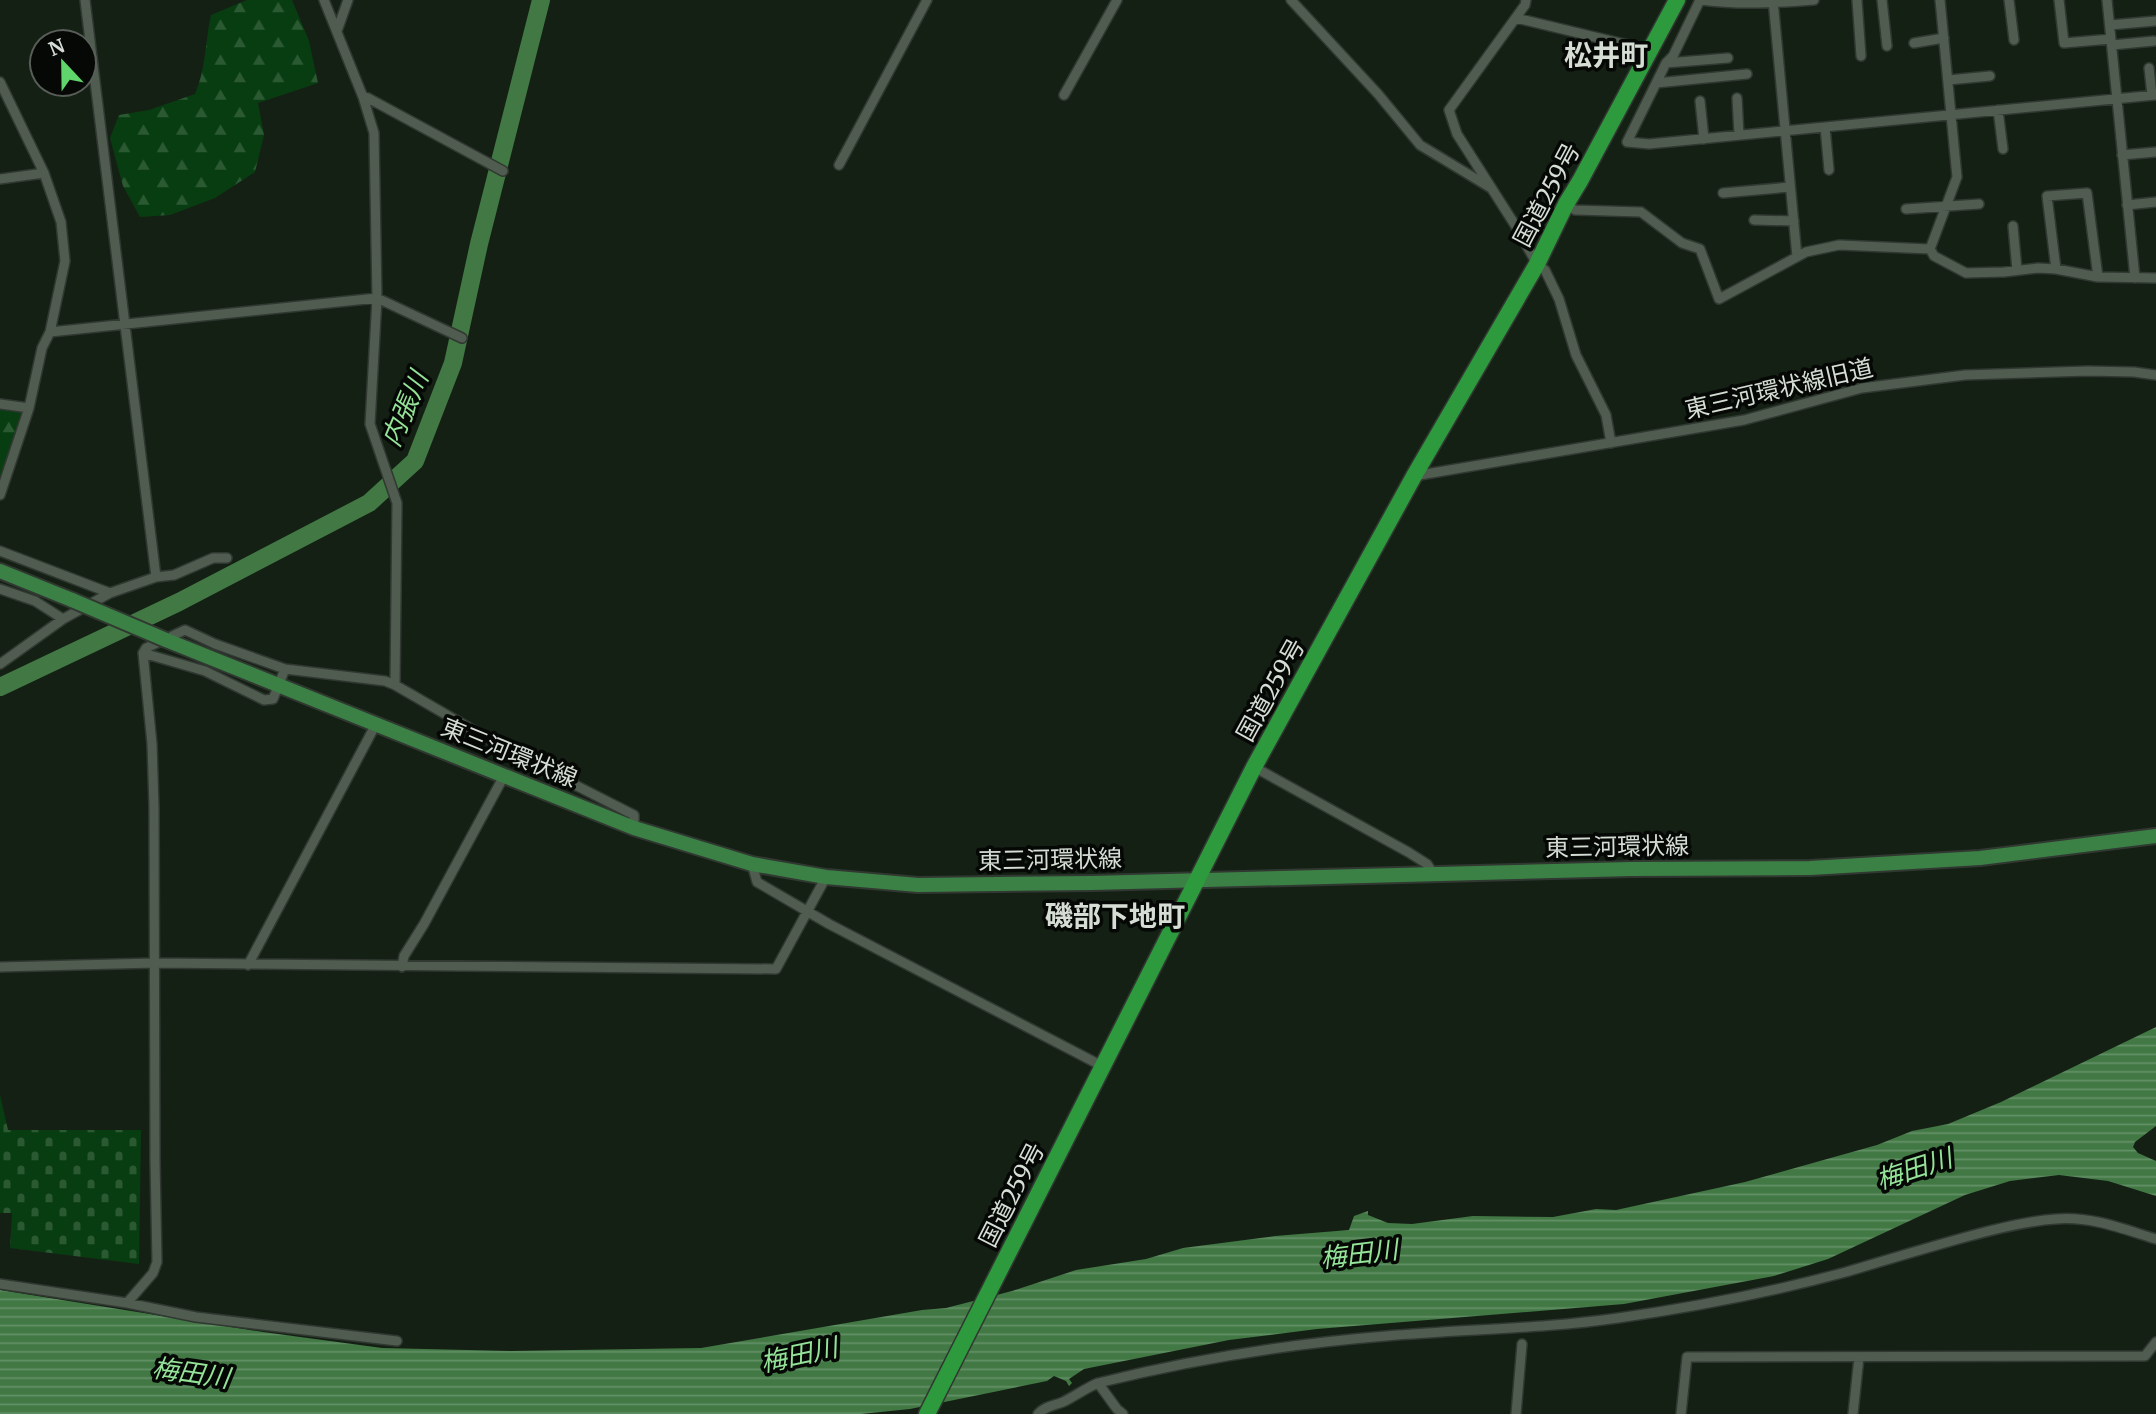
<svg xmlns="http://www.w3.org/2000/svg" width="2156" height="1414" font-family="Merriweather,'Noto Sans JP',serif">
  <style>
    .forest { fill: url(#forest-firs) }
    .cemetery { fill: url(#cemetery-stones) }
    .water { fill: url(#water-rules) }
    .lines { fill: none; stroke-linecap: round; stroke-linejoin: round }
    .river { stroke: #417844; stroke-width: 18 }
    .street-casing { stroke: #303831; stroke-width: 12 }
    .primary-casing { stroke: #303831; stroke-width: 18 }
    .highway-casing { stroke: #303831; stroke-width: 19 }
    .street { stroke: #4f5c4f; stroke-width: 9 }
    .primary { stroke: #3b8145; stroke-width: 14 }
    .highway { stroke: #2e9a3e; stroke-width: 16 }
    .primary-bridge-casing { stroke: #303831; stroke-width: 18; stroke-linecap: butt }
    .primary-bridge { stroke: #3b8145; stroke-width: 14 }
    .labels { text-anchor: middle; stroke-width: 7; stroke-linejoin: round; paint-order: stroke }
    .street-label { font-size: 24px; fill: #d5ddd5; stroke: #050805 }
    .water-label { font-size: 26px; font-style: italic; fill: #94e398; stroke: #050805 }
    .quarter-label { font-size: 28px; font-weight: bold; fill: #d5ddd5; stroke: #050805 }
  </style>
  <defs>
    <pattern id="forest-firs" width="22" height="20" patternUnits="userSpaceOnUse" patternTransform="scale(1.75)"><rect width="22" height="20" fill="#073d10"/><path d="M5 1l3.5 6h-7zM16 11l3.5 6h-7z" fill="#2a5932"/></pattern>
    <pattern id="cemetery-stones" width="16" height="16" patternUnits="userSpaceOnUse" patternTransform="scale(1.75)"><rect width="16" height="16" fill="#073d10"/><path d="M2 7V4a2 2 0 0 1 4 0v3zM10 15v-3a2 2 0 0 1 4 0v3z" fill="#2a5932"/></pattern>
    <pattern id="water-rules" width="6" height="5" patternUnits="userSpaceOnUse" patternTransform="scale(1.75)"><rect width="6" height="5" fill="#417844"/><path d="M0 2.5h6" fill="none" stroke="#649167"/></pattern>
  </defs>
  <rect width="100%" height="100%" fill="#152015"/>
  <path class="forest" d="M247,0H292L309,41L318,83L258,103L264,135L255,172L215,198L170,215L140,217L123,186L110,138L119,115L149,110L195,94C206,69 205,42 211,15Z
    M0,408L22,411L0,485Z"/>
  <path class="cemetery" d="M0,1095L8,1130H141L139,1264L10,1248L12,1213H0Z"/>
  <path class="water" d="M2156,1027V1126L2135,1142L2133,1147L2138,1153L2156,1161V1196L2108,1181L2059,1175L2010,1181L1965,1195L1828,1259L1774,1276L1624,1304L1317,1329L1229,1340L1084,1369L1069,1379L1072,1383L1069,1386L1066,1381L1054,1376L1047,1381L910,1409L861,1414H0V1290L263,1332L382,1348L511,1351L701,1348L922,1310L946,1308L1012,1291L1076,1270L1146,1259L1183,1248L1275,1236L1349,1230L1354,1216L1368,1211V1215L1388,1223L1412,1224L1473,1216L1553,1217L1596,1209L1616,1210L1745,1182L1877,1145L1912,1131L1948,1124L2001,1102Z"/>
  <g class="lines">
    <path class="river" d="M0,687L179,602L369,503L415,461L453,363L479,244L541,0"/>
    <defs>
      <path id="street" d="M85,0L156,577
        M324,0L363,97L374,133L377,298L370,424L397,503L395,685
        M1291,0L1378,94L1420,145L1491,188
        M1526,0L1525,5L1449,110L1457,134L1515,225L1537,264L1545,270L1559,299L1576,355L1606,415L1611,443
        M1700,0L1673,56L1666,63L1627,142L1649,144L2156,95
        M1700,0C1738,5 1776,3 1814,0
        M1773,0L1797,257
        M1857,0L1861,56
        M1882,0L1887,46
        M2009,0L2014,40
        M2059,0L2064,43L2111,39
        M2107,0L2135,278
        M1516,18L1649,50
        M2110,25L2156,21
        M337,31L348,0
        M1914,43L1944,38
        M2112,45L2154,41
        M1666,63L1728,58
        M2149,68L2152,95
        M1948,80L1990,76
        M0,82L44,173L61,222L65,261L50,332L42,348L29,408L0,495
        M1656,83L1747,74
        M1064,95L1117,0
        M363,97L368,98L503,171
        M1737,98L1739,135
        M1700,101L1704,139
        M1998,110L2003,149
        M1825,127L1829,170
        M2122,155L2156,152
        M839,165L927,0
        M0,179L44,173
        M1723,193L1790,187
        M1566,204L1575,210L1641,212L1682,243L1700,249L1719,299L1806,252L1839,245L1930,249
        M2127,205L2156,202
        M1906,209L1979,204
        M1754,220L1794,221
        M2013,226L2017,270
        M1930,249L1957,177L1940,0
        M1930,249L1934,256L1966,273L2004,272L2038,268L2056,269L2098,277L2156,278
        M2056,269L2047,196L2087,193L2098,277
        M50,332L377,298L462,338
        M0,404L29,408
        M1414,476L1744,420L1862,388L1965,375L2088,371L2134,372L2156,375
        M0,551L110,593L156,577L174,575L213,558H227
        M0,589L35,601L63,619
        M143,653L146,648L185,630L215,644L285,669
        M0,664L63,619L110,593
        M1254,767L1408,852L1427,864L1433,873
        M752,864L757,882L829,924L1104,1067
        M248,965L376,724
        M0,967L154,963L776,969L826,877
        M402,967L404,956L424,924L504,776
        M0,1284L127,1303L196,1317L397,1341
        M127,1303L153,1273L157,1262L155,1161L154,807L152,744L143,653L205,671L264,700L273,699L285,669L385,681L395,685L516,755L634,815V828
        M1098,1383L1117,1409L1123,1414
        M1038,1414C1045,1406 1053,1406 1063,1402C1075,1396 1086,1388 1098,1383C1194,1359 1288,1344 1386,1336C1464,1329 1542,1329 1618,1318C1695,1307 1772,1292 1846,1272C1886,1260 1926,1248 1966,1237C1995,1229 2026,1221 2056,1219C2091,1216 2123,1229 2156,1239
        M1516,1414L1522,1344
        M1681,1414L1687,1357L2145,1356L2156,1342
        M1853,1414L1859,1357"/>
      <path id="primary" d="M0,571L72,600
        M166,640L634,828L752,864L826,877L918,885L1092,883L1631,869L1810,868L1980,858L2156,836"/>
      <path id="highway" d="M927,1414L1254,767L1414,476L1537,264L1566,204L1580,181L1677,0"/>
    </defs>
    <use href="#street" class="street-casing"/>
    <use href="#primary" class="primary-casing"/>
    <use href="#highway" class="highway-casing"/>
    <use href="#street" class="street"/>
    <use href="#primary" class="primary"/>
    <use href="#highway" class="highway"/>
    <defs>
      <path id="primary-bridge" d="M72,600L166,640"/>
    </defs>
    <use href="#primary-bridge" class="primary-bridge-casing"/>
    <use href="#primary-bridge" class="primary-bridge"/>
  </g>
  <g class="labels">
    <g class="street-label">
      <text transform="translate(1547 195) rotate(-62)" y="8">国道259号</text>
      <text transform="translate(1779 389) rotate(-13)" y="8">東三河環状線旧道</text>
      <text transform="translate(1271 690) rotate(-61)" y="8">国道259号</text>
      <text transform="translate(509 753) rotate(22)" y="8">東三河環状線</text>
      <text transform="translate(1617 847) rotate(-1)" y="8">東三河環状線</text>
      <text transform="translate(1050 860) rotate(-1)" y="8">東三河環状線</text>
      <text transform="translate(1012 1195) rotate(-63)" y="8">国道259号</text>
    </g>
    <g class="water-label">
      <text transform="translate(405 409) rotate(-67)" y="9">内張川</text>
      <text transform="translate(1914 1169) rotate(-18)" y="9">梅田川</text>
      <text transform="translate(1359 1254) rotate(-7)" y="9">梅田川</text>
      <text transform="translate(799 1355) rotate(-12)" y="9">梅田川</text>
      <text transform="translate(191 1373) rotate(8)" y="9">梅田川</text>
    </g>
    <g class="quarter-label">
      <text x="1606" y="65">松井町</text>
      <text x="1115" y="926">磯部下地町</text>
    </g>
  </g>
  <g transform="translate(63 63) rotate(338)"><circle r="33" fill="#050805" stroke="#585d58" stroke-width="2"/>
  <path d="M0-5L12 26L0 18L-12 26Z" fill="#60d56b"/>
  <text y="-10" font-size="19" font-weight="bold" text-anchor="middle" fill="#d5ddd5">N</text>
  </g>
</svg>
